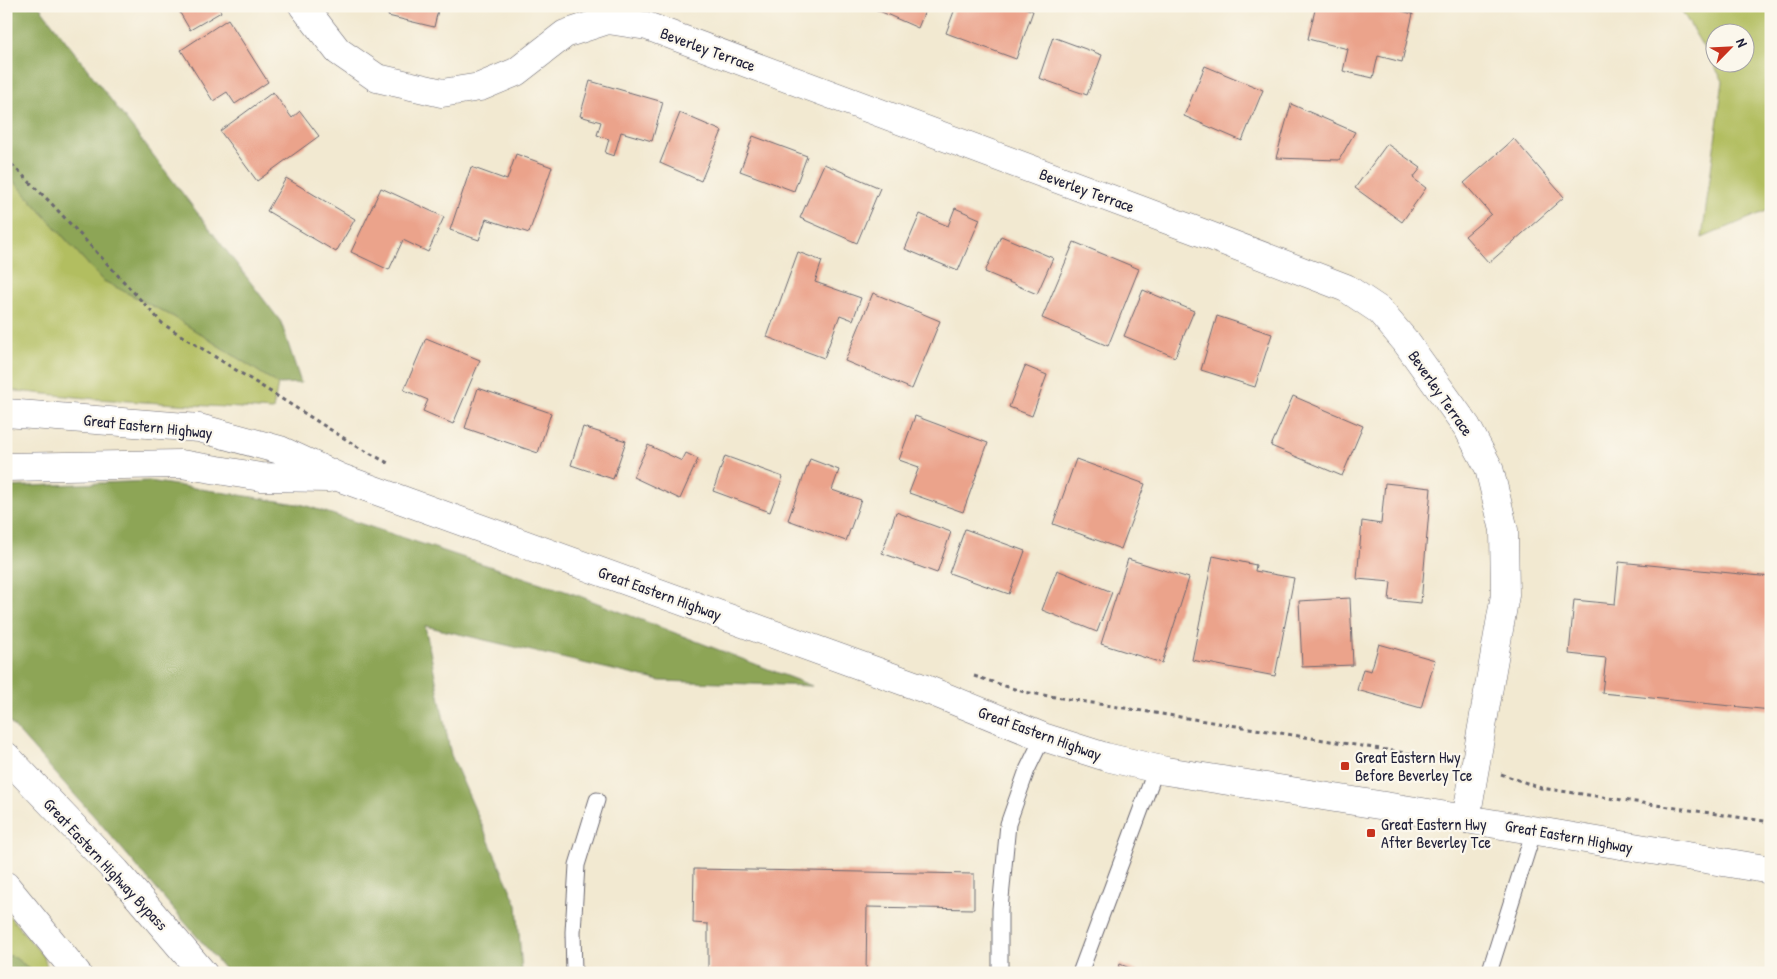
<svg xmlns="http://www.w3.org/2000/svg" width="1777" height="979" font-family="'Patrick Hand',sans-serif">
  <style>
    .green { fill: #b2be60; stroke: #6a704e; fill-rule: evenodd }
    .forest { fill: #8da556; stroke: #586448 }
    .building { fill: #eba38b }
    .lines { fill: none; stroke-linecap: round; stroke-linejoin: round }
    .service-casing { stroke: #6b6870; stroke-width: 17 }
    .minor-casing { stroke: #6b6870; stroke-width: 29 }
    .trunk-casing { stroke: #6b6870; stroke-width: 29 }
    .path { stroke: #6b6870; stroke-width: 3; stroke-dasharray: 4 4; stroke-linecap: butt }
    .service { stroke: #fff; stroke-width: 15 }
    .minor { stroke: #fff; stroke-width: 28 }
    .trunk { stroke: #fff; stroke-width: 28 }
    .poi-dot { fill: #c8321e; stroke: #fbf7ec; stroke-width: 2 }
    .labels { text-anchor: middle; stroke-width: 4.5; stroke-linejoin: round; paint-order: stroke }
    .street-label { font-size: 16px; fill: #22223b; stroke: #fbf7ec }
    .poi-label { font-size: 16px; fill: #22223b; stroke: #fbf7ec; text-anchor: start }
  </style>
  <rect width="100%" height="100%" fill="#fbf7ec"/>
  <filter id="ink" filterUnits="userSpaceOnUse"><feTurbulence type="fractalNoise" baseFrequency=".02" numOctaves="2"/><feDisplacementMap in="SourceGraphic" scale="10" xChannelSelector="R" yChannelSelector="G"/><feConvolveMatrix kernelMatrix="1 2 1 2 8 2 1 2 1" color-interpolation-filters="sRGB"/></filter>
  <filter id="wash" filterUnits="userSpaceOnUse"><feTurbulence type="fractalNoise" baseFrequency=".0096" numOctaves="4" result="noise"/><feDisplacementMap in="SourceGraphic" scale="20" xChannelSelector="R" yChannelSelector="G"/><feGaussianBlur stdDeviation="1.12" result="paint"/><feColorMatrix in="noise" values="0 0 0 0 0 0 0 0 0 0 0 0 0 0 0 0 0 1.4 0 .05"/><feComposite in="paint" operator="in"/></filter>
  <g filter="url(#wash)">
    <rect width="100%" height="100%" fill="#f2e9d1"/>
    <path class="green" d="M1679,6H1771V209L1702,238L1723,81ZM1714,32H1744V62H1714Z
      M6,172L102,280L174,317L278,384L273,410L96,399L6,390Z
      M6,912L44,957L49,973H35L14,957L6,955Z"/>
    <path class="forest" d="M6,6H39L281,322L301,383L278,384L174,317L102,280L6,172Z
      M149,481L304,505L577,595L812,686L660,681L425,626L451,755L517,905L522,973H228L100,823L6,718V487Z
      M6,955L14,957L35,973H6Z"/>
    <g id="blocks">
      <path class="building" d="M176,6H218L221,12L190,30Z
        M391,6H439L434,27L388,16Z
        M868,6H927L918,28Z
        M956,6H1020L1033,11L1016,59L946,33Z
        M1316,6H1383L1413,14L1402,62L1378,56L1373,78L1343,71L1348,49L1308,39Z
        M228,19L268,82L235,104L227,92L213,101L181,50Z
        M1053,37L1102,55L1087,95L1039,78Z
        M1205,66L1263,90L1242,141L1184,116Z
        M590,81L663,102L652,141L621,132L614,156L605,153L609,139L597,135L601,122L580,116Z
        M273,92L292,118L300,111L319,136L257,181L220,131Z
        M1291,104L1355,132L1339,160L1276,158Z
        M680,113L722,131L701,181L660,163Z
        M753,136L807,156L794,191L740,171Z
        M1514,139L1564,197L1489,263L1465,236L1491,214L1464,183Z
        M1387,144L1421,168L1413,178L1426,188L1402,222L1355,188Z
        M516,154L552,167L529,233L486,219L479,240L450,230L471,167L507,180Z
        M824,164L880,188L857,243L800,218Z
        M286,178L355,219L336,252L267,211Z
        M381,188L444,217L428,252L403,240L389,270L351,252Z
        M955,208L980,219L958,271L905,249L920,214L948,226Z
        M1001,236L1053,258L1037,294L985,272Z
        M1074,242L1139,269L1108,346L1042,318Z
        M798,252L822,261L815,282L861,298L853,320L840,315L824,358L767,337Z
        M1143,290L1194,311L1175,357L1124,336Z
        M873,293L940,321L912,389L845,361Z
        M1217,316L1272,334L1255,387L1201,370Z
        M426,338L480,360L453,424L423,411L428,400L404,390Z
        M1025,366L1047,375L1032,416L1009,407Z
        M478,388L551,413L538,453L465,428Z
        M1293,396L1363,426L1342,476L1271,446Z
        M915,416L988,443L963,512L909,493L919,467L899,460Z
        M583,427L626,441L613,479L571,465Z
        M648,445L682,461L686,453L698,459L680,499L633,477Z
        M725,456L783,477L770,512L713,491Z
        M810,459L839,470L832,490L861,500L846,541L788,520Z
        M1076,459L1145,484L1121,549L1053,524Z
        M1385,483L1431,488L1421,603L1389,600L1391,582L1357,579L1362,521L1381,524Z
        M896,512L951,532L937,573L882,553Z
        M965,529L1025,551L1009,594L949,573Z
        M1213,556L1256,565L1255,571L1294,578L1275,676L1192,660Z
        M1128,559L1189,578L1162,663L1101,644Z
        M1619,562L1771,577V710L1602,693L1606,658L1569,654L1574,600L1615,604Z
        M1057,570L1112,592L1097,632L1042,610Z
        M1350,598L1353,665L1302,667L1299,601Z
        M1379,644L1435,660L1421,708L1357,690L1363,669L1371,671Z
        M694,869L974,874V909L867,907L866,973L708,972V924L693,923Z
        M1120,964L1141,973H1116Z"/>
    </g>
  </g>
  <g filter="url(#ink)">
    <use href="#blocks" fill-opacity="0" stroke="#6b6870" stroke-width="1"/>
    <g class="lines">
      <defs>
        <path id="service" d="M574,973L573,932L577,865L597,800
          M1000,973V909L1008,824L1027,770L1043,737
          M1080,973L1156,769
          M1489,973L1534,830"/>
        <path id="minor" d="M303,6L338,51L377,78L442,93L480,87L516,72L565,34L608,20L647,26L1208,235L1346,288L1379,310L1406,342L1467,427L1489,468L1504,530L1505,595L1466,819"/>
        <path id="trunk" d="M6,413L199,428L280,450L341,478L928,690L1043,737L1106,757L1166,771L1466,819L1771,870
          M6,467L181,464L261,477L329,478
          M6,756L116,871L203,973
          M6,886L77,973"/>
      </defs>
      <use href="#service" class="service-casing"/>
      <use href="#minor" class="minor-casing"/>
      <use href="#trunk" class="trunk-casing"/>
      <path class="path" d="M6,159L50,202L163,324L358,447L388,463
        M974,676L1024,692L1449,760
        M1501,774L1541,788L1771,822"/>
      <use href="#service" class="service"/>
      <use href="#minor" class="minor"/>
      <use href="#trunk" class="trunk"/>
    </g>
  </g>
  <g class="poi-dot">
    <rect x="1340" y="761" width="10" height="10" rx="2.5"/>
    <rect x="1366" y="828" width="10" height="10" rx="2.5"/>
  </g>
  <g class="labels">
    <g class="street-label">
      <text transform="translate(708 49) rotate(20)" y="6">Beverley Terrace</text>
      <text transform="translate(1087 190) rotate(20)" y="6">Beverley Terrace</text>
      <text transform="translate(1441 393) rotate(55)" y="6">Beverley Terrace</text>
      <text transform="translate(148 426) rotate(6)" y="6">Great Eastern Highway</text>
      <text transform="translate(660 593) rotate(20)" y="6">Great Eastern Highway</text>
      <text transform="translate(1040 733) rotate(20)" y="6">Great Eastern Highway</text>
      <text transform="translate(1569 836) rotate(10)" y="6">Great Eastern Highway</text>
      <text transform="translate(106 864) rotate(47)" y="6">Great Eastern Highway Bypass</text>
    </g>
    <g class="poi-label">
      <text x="1355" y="763">Great Eastern Hwy<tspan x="1355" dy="18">Before Beverley Tce</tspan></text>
      <text x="1381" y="830">Great Eastern Hwy<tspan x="1381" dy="18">After Beverley Tce</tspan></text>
    </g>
  </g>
  <rect width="1777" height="979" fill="none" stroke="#fbf7ec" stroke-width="25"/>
  <g transform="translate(1730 48) rotate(66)"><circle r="24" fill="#fbf7ec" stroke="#a4a2a5"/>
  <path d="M0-4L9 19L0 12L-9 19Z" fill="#c8321e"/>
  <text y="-8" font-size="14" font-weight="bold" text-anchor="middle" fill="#22223b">N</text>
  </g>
</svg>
